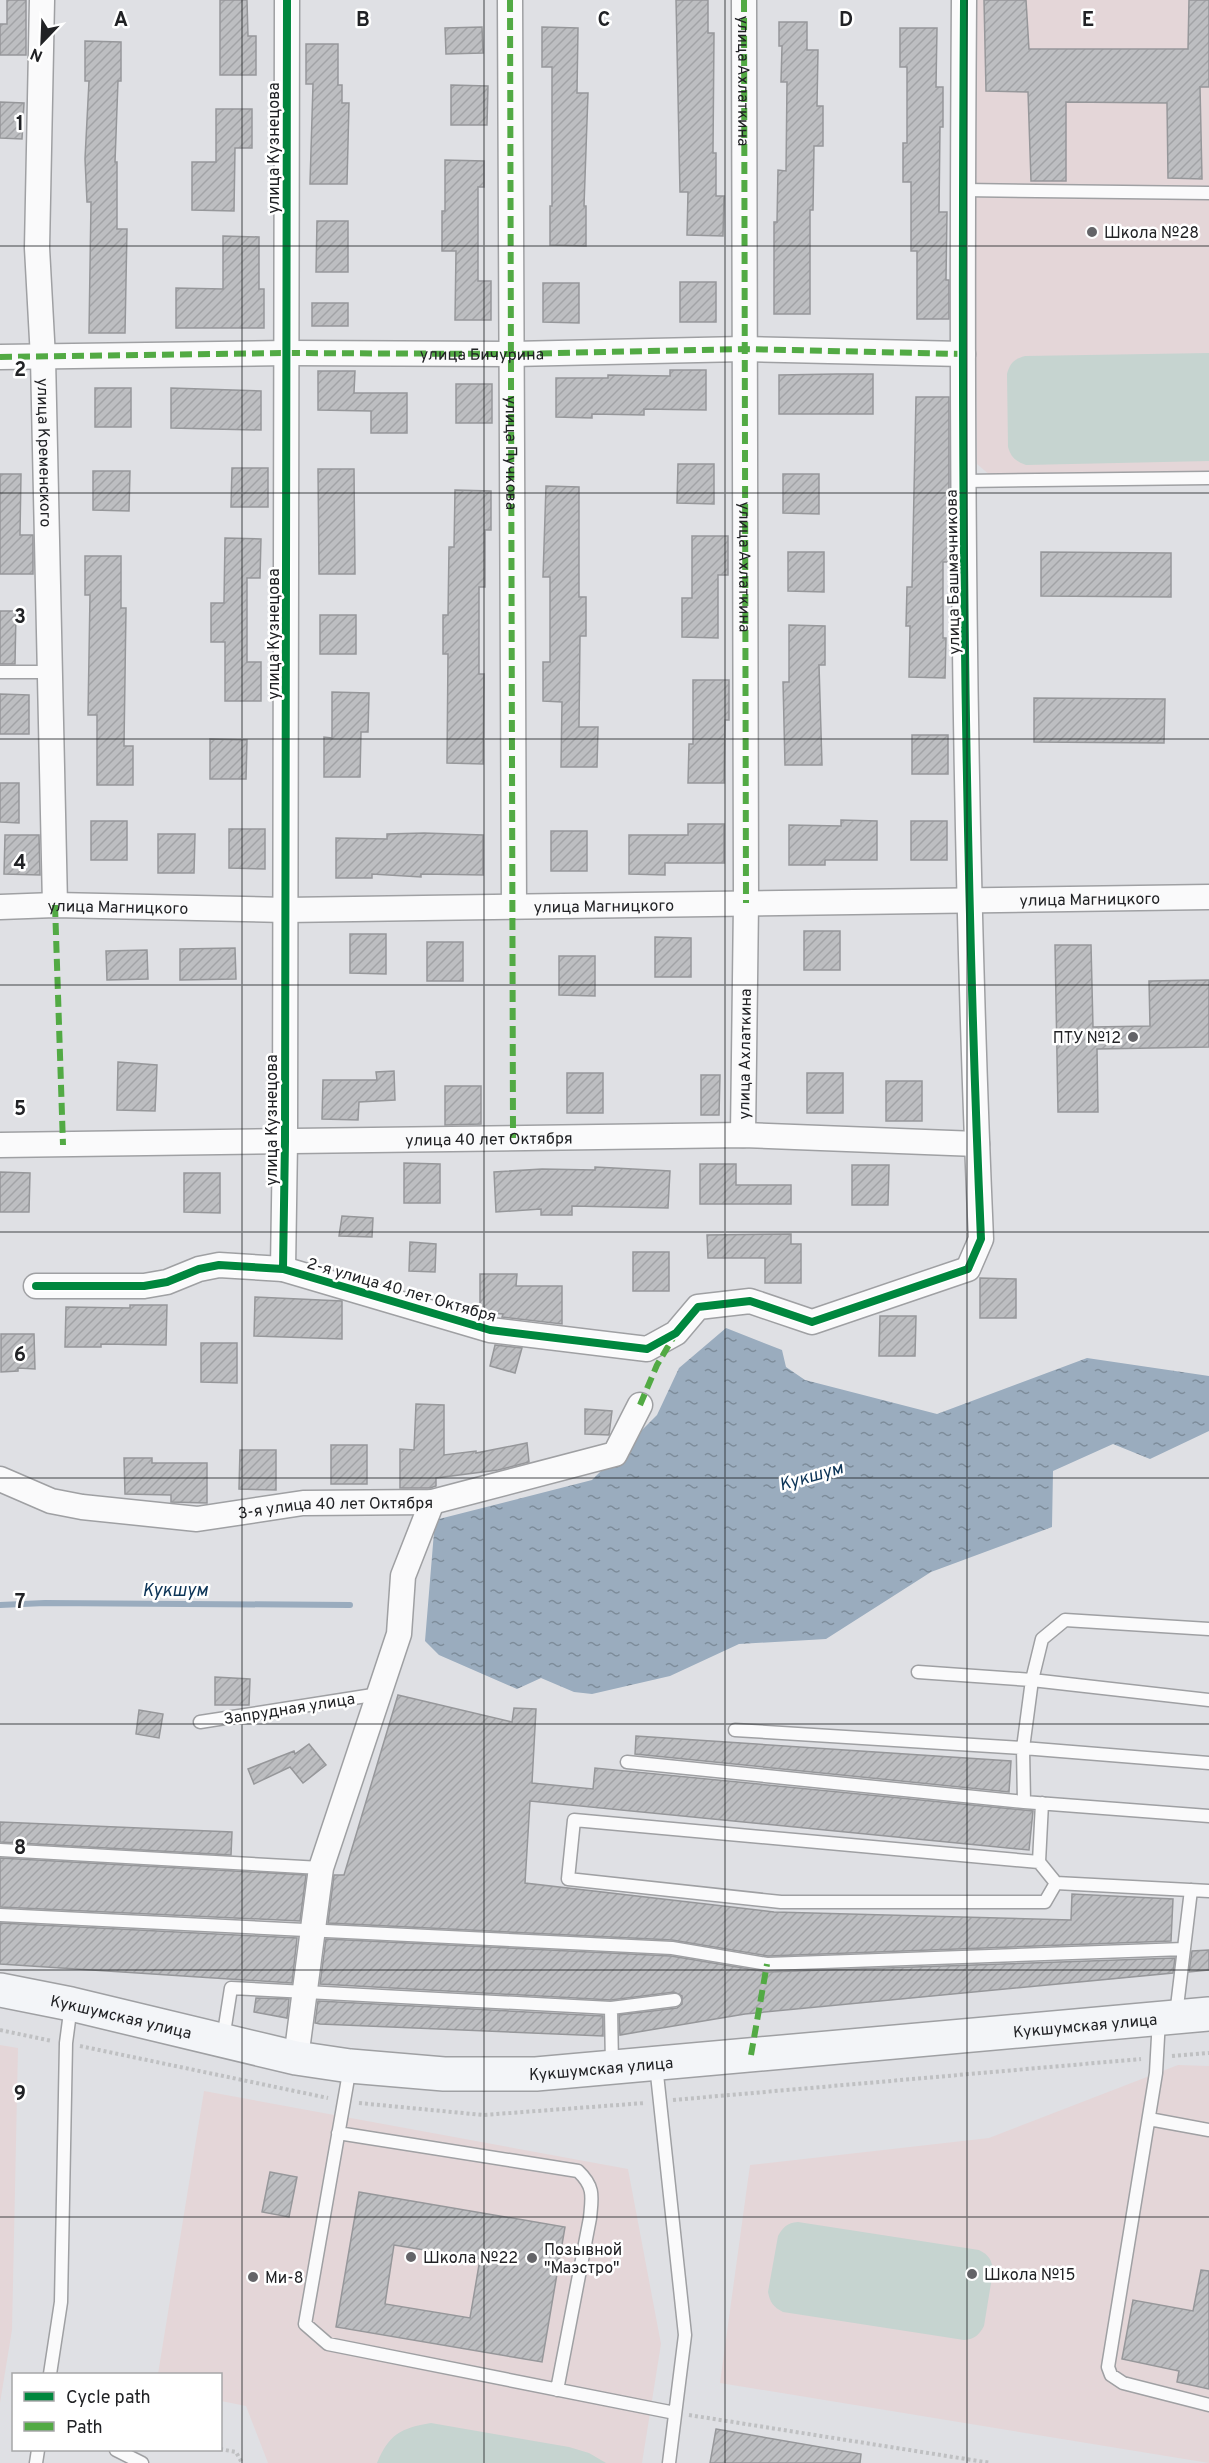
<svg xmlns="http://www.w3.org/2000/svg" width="1209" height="2463" font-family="Overpass,sans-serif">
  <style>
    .education { fill: #e4d6d8 }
    .pitch { fill: #c6d4d0 }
    .water { fill: url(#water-ripples) }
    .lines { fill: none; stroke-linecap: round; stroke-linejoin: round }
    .stream { stroke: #9aacbe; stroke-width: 6 }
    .building { fill: url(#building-hatch); stroke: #96979a; stroke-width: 1.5; fill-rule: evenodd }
    .lane-casing { stroke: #9fa0a3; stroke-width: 15 }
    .street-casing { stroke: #9fa0a3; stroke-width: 27 }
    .secondary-casing { stroke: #9fa0a3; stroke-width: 36 }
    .path { stroke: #bfc0c2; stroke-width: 4; stroke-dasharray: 3 3; stroke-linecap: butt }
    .lane { stroke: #fafafb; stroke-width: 12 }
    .street { stroke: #fafafb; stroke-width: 24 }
    .secondary { stroke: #f3f5f8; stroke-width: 33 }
    .quiet { stroke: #52aa44; stroke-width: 6; stroke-dasharray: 12 6; stroke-linecap: butt }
    .cycleway-casing { stroke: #fff; stroke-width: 11 }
    .cycleway { stroke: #00873e; stroke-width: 8 }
    .grid { fill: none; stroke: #212225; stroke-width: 1.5; stroke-opacity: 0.55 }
    .poi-dot { fill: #646468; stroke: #fff; stroke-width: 2 }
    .labels { text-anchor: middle; stroke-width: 5; stroke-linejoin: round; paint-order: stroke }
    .street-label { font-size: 16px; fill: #212225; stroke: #fff }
    .poi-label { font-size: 16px; fill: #212225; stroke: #fff; text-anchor: start }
    .water-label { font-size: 18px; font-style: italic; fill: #0c3457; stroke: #fff }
    .grid-label { font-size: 20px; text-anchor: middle; font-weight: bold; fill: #212225; stroke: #fff; stroke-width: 5; stroke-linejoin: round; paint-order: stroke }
  </style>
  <defs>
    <pattern id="water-ripples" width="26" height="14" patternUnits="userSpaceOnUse" patternTransform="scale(1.5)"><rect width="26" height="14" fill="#9aacbe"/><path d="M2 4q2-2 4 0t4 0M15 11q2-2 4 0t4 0" fill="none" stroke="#7d8c9a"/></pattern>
    <pattern id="building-hatch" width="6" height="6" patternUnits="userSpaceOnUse" patternTransform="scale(1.5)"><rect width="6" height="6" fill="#bdbec1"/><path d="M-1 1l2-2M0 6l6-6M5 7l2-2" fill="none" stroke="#a2a3a6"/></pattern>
  </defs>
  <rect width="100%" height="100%" fill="#dfe0e4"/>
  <path class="education" d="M973,0H1209V471L992,477L977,464Z
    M0,2045L18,2048L12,2330L0,2403Z
    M1178,2065L1209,2066V2463L720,2383L750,2165L989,2138Z
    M204,2091L628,2169L661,2344L642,2463H268L246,2406L221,2401L220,2374H158Z"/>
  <path class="pitch" d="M1209,353V461L1026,465C1015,461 1011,457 1008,447L1007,374C1010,363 1014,359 1025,356Z
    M798,2222L979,2250C989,2255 992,2260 993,2271L984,2326C979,2335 975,2339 964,2340L783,2312C773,2307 770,2302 768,2292L778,2236C783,2227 787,2223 798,2222Z
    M431,2423L569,2447L589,2453L606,2463H377C389,2434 401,2428 431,2423Z"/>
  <path class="water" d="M726,1328L782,1350L786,1367L805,1380L937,1414L1087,1358L1209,1376V1431L1150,1459L1113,1444L1053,1471L1052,1527L931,1572L826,1639L739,1644L670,1676L592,1694L574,1692L541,1678L517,1689L439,1655L425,1641L435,1520L592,1480L657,1415L679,1368Z"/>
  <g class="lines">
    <path class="stream" d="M0,1605L45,1603L350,1605"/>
  </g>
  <path class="building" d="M7,0H26V55H0V24H7Z
    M220,0H247L248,36H256V75H220Z
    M676,0H708V33H714L713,153H716V196H724L723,236L687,235L688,192H680Z
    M984,0H1026L1029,49H1188L1189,0H1209V87H1200L1202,179L1168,178L1167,103L1066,102V181H1031L1028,92L986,91Z
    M779,22H807V50H818L817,106H823V146H814L813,210H810V314H774V222H777L778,170L786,171L787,82H781L782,46H779Z
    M482,27L483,53L446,54L445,28Z
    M542,27L578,28L577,93H588L584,206H586V246L550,245V206H552V67H542Z
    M900,28H937L936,87H943V127H940L939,212H947L946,280H949V319H917V251H911V182H903V143H907V67H900Z
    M85,41L121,42V81H118L115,162H117V229H127L125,333H89L91,202H87L85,159L89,81H85Z
    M306,44H338V85H342V103H349L347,184H310L313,84H306Z
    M451,85L488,86L487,125H451Z
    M0,102L24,103L22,139L0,138Z
    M216,109H252V148H235L234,211L192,210V162H216Z
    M445,160L484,161V187H478V281H491V320H455L456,251H442V211H445Z
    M317,221H348V272H316Z
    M223,236L259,237V289H264V328H176V288L223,289Z
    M680,282H716V322H680Z
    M543,283H579V323L543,322Z
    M312,303H348V326H312Z
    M670,370H706V410L644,409V415L592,414V418L556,417V378H608V375L670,376Z
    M318,371H355L354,393H407V433H371V411L318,410Z
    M837,374H873V414H779V375Z
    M456,384H492V423H456Z
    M95,388H131V427H95Z
    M171,388L261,391V430L171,428Z
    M916,397H949V562H943V638H946L945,678L909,677L910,626H906L907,587H912Z
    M678,464H714V504L677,503Z
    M232,468H268V507H231Z
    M318,469H354L355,574H319Z
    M93,471H130L129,511L93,510Z
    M0,474H21L20,535H33V574H0Z
    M783,474H819V514L783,513Z
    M546,486L579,487V597H586V636H580L579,727H598L597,767H561L562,702L543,701V662H550V577H543Z
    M455,490L491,491V530H485V587H479V674H484L483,764L447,763L448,654H443V615H448L449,547H454Z
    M692,536H728V575H718V638L682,637V598H692Z
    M225,538L261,539L260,578H247V662H261V701H225V642H211V603H224Z
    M788,552H824V592L788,591Z
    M1041,552L1171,553V597L1041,596Z
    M85,556H121V608H126L124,746H133V785H97V715H88L90,595H85Z
    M0,611H16L15,664H0Z
    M320,615H356V654H320Z
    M789,625L825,626V665H819L822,765H785L783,682H789Z
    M693,680H729V720H725L724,783H688L689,744H693Z
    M332,692L369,693L368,732H361L360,777H324V737L332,738Z
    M0,694L29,695V734H0Z
    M1034,698L1165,699L1164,743L1034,742Z
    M912,735H948V774H912Z
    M210,739L247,740L246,779H210Z
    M0,783H19V823L0,822Z
    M841,820L877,821V860H825V865H789V825L841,826Z
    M91,821H127V860H91Z
    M911,821H947V860H911Z
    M688,824H724V863H665V875L629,874V835H688Z
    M229,829H265V869L229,868Z
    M551,831H587V871H551Z
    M424,833L483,835V875L421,874V877L372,874V878H336V838L387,839V834Z
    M158,834H195L194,873H158Z
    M5,835H39L40,875L4,874Z
    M804,931H840V970H804Z
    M350,934H386V974L350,973Z
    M655,937L691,938V977H655Z
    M427,942H463V981H427Z
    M1055,945H1091L1093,1027L1150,1026L1149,981L1209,980V1047L1097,1049L1098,1112H1058Z
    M235,948L236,979L180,980V949Z
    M147,950L148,979L107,980L106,951Z
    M559,956H595V996L559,995Z
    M118,1062L157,1065L155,1111L117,1110Z
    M394,1071L395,1100L359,1102L358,1120L322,1119L323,1080H377L376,1072Z
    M567,1073H603V1113H567Z
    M807,1073H843V1113H807Z
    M701,1075H720L719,1115H701Z
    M886,1081H922V1121H886Z
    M445,1086H481V1124L445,1125Z
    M404,1163L440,1164V1203H404Z
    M700,1164H736V1185H791V1204H700Z
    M852,1165H889L888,1205H852Z
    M595,1167L670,1171L668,1208L572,1206V1215H541V1209L496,1212L494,1172L542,1169L595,1170Z
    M0,1172L30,1173L29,1212H0Z
    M184,1173H220V1213L184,1212Z
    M342,1216L373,1218L372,1237L339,1236Z
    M791,1234V1244H801V1283H765V1258H708L707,1235Z
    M410,1242L436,1244L435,1272L409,1271Z
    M633,1252H669V1291H633Z
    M480,1274H517L516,1286H562V1324L502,1317L503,1314L480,1312Z
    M980,1278L1016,1279V1318H980Z
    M255,1297L342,1301V1339L254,1336Z
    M130,1305H167L166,1345L101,1344V1347H65L66,1307L130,1308Z
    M880,1316H916L915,1356H879Z
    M1,1334H34L35,1369L18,1368V1371L1,1372Z
    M201,1343H237V1383L201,1382Z
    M495,1345L522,1348L515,1373L490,1366Z
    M416,1404L444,1405V1455L476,1451V1453L527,1443L529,1462L498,1470L436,1478V1486L430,1488H400V1449L414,1450Z
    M585,1409L612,1411L609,1435L585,1434Z
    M331,1445H367V1484H331Z
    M240,1450H276V1490L239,1489Z
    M124,1458H152V1463H207V1503L171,1502V1495L125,1494Z
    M215,1677L250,1679L249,1705H215Z
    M398,1695L512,1722L514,1708L536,1709L532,1783L593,1789L595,1768L1033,1811L1029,1850L530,1801L525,1883L774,1912L1071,1920L1072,1894L1173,1899L1171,1941L768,1956L672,1940L328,1923L334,1875H344Z
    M139,1710L163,1714L159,1738L136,1734Z
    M636,1736L1011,1761L1009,1792L635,1754Z
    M309,1744L326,1765L303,1783L290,1767L254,1784L248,1769L294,1751L295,1754Z
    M0,1822L232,1832L231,1855L0,1842Z
    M0,1858L306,1875L300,1921L0,1907Z
    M0,1923L297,1938L292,1983L0,1964Z
    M326,1939L671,1956L767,1972L1175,1958L1173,1973L745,2014L620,2035L619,2015L677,2008L682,2004V1996L674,1992L611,2000L320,1984Z
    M1209,1950V1970L1189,1972L1192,1951Z
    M256,1998L289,1999L287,2018L254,2012Z
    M318,2001L603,2016V2036L320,2024L315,2023Z
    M270,2172L297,2177L289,2217L262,2212Z
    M359,2192L565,2227L542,2362L336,2327ZM394,2245L480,2259L470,2318L385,2304Z
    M1201,2270L1209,2271V2389L1177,2382L1179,2371L1122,2359L1133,2300L1193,2311Z
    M716,2429L861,2454L860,2463H710Z"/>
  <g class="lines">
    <defs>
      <path id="lane" d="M963,190L1209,193
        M964,481L1209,478
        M0,672H48
        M918,1672L1032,1680L1209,1700
        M200,1722L379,1694
        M735,1730L1023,1748L1209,1763
        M627,1762L1024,1802L1209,1816
        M1024,1802L1023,1748L1032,1680L1042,1639L1065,1620L1209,1629
        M0,1850L321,1868
        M1039,1862L1042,1803
        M1056,1883L1045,1902H781L568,1879L574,1820L1039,1862L1056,1883L1209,1891
        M0,1915L672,1948L767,1964L1184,1949
        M611,2008L612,2066
        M1176,2015L1191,1890
        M1159,2019L1156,2073L1108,2367L1111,2375L1123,2383L1209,2405
        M223,2039L231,1988L611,2008L675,2000
        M656,2065L685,2335L669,2463
        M350,2067L305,2324L328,2344L675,2413
        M1149,2119L1209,2130
        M338,2133L578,2171C595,2187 592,2197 590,2218L557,2390
        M50,2374L61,2302L66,2043L71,2005
        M116,2450L142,2463
        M36,2463L38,2450"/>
      <g id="street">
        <path id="s1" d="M42,0L37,248L43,358L55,905"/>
        <path id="s2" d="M510,0L514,906"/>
        <path id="s3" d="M0,357L287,353L512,354L744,349L963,354"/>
        <path id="s4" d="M0,907L55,905L285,910L1209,897"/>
        <path id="s5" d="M743,1135L746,903L744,0"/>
        <path id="s6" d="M0,1145L743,1135L977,1144"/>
        <path d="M283,1269L285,1141L287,0"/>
        <path d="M36,1286H144L167,1282L199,1269L219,1265L283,1269L490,1330L647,1349L676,1333L698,1307L750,1301L812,1322L968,1269L981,1239C963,826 961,413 964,0"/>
        <path id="s7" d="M0,1479L51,1501L82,1507L197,1519L303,1503L432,1502L615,1454L640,1405"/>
        <path d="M296,2058L321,1868L399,1634L403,1576L432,1502"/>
      </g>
      <g id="secondary">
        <path id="s8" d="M0,1990L71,2004L296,2058L350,2066L444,2074H536L1209,2014"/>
      </g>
    </defs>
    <use href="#lane" class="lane-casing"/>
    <use href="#street" class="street-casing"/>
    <use href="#secondary" class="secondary-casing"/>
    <path class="path" d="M0,2030L52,2041
      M80,2046L328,2098
      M1172,2056L1209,2053
      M673,2100L1141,2059
      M359,2103L483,2115L645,2103
      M689,2415L991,2463
      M220,2449L236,2452L242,2463"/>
    <use href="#lane" class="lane"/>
    <use href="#street" class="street"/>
    <use href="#secondary" class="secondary"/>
    <g class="quiet">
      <path d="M510,0L513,1138"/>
      <path id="s9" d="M744,0L746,903"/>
      <path d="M0,357L287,353L512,354L744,349L963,354"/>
      <path d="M55,905L63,1145"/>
      <path d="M640,1405L657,1365L673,1338"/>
      <path d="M751,2055L767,1964"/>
    </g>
    <defs>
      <path id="cycleway" d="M283,1269L285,1141L287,0
        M36,1286H144L167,1282L199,1269L219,1265L283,1269L490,1330L647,1349L676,1333L698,1307L750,1301L812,1322L968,1269L981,1239C963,826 961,413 964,0"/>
    </defs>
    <use href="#cycleway" class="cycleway-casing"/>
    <use href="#cycleway" class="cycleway"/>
  </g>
  <path class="grid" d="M242,0V2463M484,0V2463M725,0V2463M967,0V2463M0,246H1209M0,493H1209M0,739H1209M0,985H1209M0,1232H1209M0,1478H1209M0,1724H1209M0,1970H1209M0,2217H1209"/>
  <g class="poi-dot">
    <circle cx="1092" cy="232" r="6"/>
    <circle cx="1133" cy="1037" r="6"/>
    <circle cx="411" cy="2257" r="6"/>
    <circle cx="532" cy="2258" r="6"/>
    <circle cx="972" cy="2274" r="6"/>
    <circle cx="253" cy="2277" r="6"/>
  </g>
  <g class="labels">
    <g class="street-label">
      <text dy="6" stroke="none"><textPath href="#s9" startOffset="81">улица Ахлаткина</textPath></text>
      <text transform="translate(273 148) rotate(-90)" y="6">улица Кузнецова</text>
      <text dy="6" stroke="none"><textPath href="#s3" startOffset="482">улица Бичурина</textPath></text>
      <text dy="6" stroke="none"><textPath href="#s1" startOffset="453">улица Кременского</textPath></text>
      <text dy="6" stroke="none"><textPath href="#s2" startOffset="453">улица Пучкова</textPath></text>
      <text dy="6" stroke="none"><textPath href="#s9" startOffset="567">улица Ахлаткина</textPath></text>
      <text transform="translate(952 572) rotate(-91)" y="6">улица Башмачникова</text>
      <text transform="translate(273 634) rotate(-90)" y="6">улица Кузнецова</text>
      <text dy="6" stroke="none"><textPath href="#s4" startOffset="1090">улица Магницкого</textPath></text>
      <text dy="6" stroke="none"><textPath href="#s4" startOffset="604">улица Магницкого</textPath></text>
      <text dy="6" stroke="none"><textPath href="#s4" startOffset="118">улица Магницкого</textPath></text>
      <text dy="6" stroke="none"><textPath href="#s5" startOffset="81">улица Ахлаткина</textPath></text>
      <text transform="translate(271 1120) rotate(-90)" y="6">улица Кузнецова</text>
      <text dy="6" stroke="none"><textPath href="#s6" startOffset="489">улица 40 лет Октября</textPath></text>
      <text transform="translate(402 1289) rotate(16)" y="6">2-я улица 40 лет Октября</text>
      <text dy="6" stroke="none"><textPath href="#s7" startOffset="342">3-я улица 40 лет Октября</textPath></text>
      <text transform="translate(289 1708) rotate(-9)" y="6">Запрудная улица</text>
      <text dy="6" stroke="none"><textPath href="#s8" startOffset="124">Кукшумская улица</textPath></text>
      <text dy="6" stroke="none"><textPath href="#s8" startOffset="1096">Кукшумская улица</textPath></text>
      <text dy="6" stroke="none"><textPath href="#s8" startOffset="610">Кукшумская улица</textPath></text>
    </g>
    <g class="poi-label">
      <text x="1104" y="238">Школа №28</text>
      <text x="1121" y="1043" text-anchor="end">ПТУ №12</text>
      <text x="544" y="2255">Позывной<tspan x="544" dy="18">"Маэстро"</tspan></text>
      <text x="423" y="2263">Школа №22</text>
      <text x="984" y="2280">Школа №15</text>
      <text x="265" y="2283">Ми-8</text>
    </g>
    <g class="water-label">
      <text transform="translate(811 1476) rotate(-16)" y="6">Кукшум</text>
      <text x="175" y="1596">Кукшум</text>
    </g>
  </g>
  <g class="grid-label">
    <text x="121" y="26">A</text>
    <text x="363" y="26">B</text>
    <text x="604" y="26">C</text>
    <text x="846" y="26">D</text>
    <text x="1088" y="26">E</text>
    <text x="20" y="130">1</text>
    <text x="20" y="376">2</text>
    <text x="20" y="623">3</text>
    <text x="20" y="869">4</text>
    <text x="20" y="1115">5</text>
    <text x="20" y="1361">6</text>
    <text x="20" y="1608">7</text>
    <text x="20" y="1854">8</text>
    <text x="20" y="2100">9</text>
  </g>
  <rect x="12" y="2373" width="210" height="78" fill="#ffffff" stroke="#a6a7a8" stroke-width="1.5"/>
  <rect x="24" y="2392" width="30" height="9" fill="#00873e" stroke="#a6a7a8" stroke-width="1.5"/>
  <text x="66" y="2403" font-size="18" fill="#212225">Cycle path</text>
  <rect x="24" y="2422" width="30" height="9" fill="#52aa44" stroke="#a6a7a8" stroke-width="1.5"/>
  <text x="66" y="2433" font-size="18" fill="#212225">Path</text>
  <g transform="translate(42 42) rotate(203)" stroke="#ffffff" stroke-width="4.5" paint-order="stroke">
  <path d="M0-4.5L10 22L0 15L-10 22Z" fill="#212225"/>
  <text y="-9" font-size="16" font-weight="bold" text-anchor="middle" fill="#212225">N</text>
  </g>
</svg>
